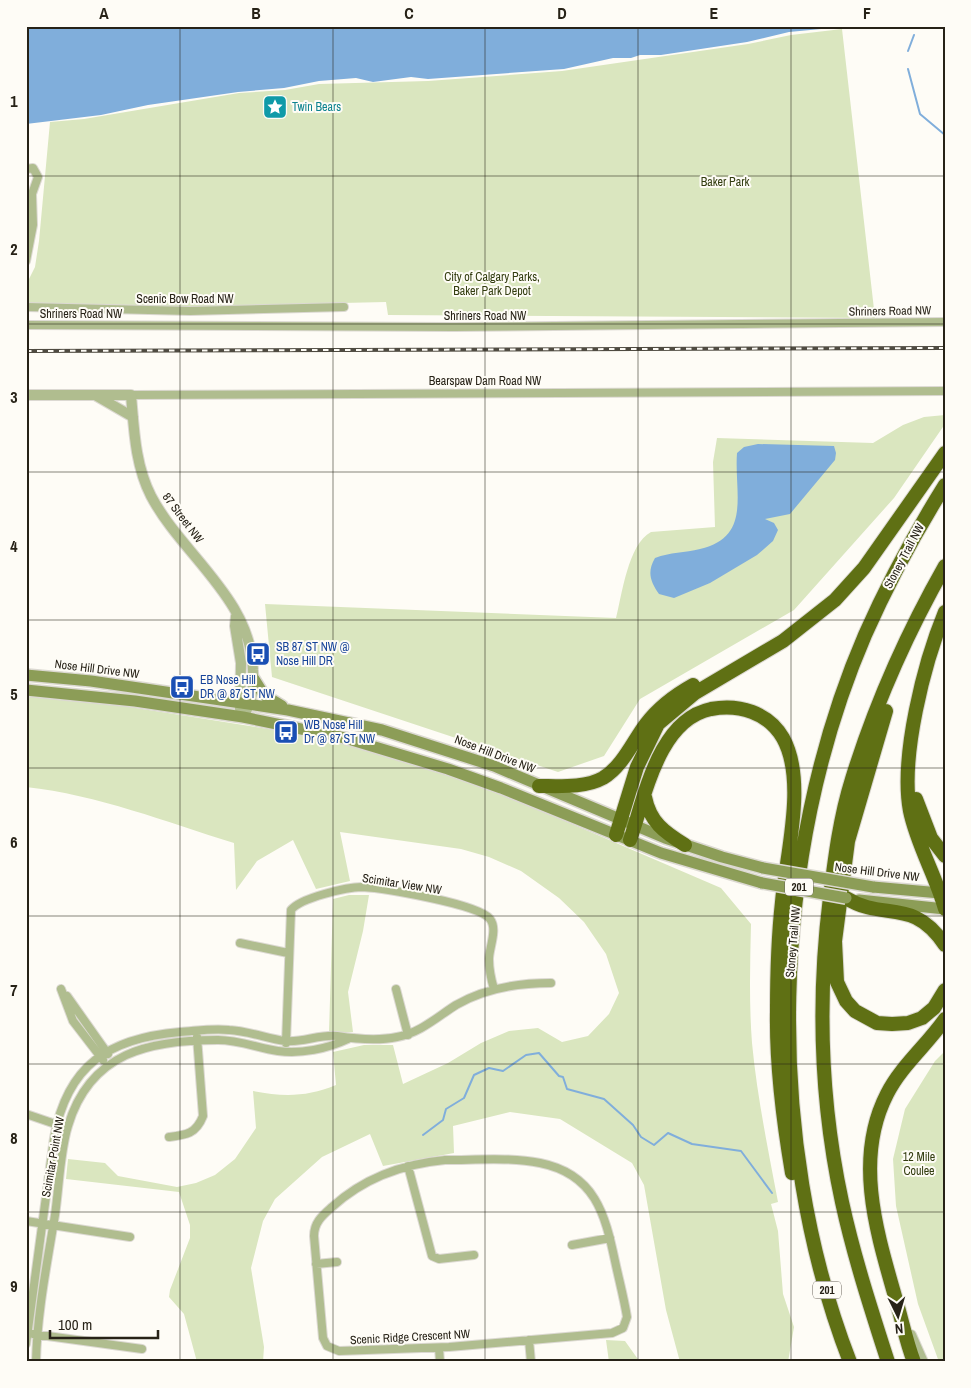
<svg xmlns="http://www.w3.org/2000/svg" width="971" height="1388" font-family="'Archivo Narrow',sans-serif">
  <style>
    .green { fill: #dae6bf }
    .water { fill: #80aedb }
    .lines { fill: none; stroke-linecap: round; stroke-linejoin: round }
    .stream { stroke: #80aedb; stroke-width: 2 }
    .minor-casing { stroke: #dcd9d2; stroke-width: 10 }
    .tertiary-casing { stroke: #dcd9d2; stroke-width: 12 }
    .secondary-casing { stroke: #dcd9d2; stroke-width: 14 }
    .motorway-casing { stroke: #dcd9d2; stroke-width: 16 }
    .minor { stroke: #b0bd8f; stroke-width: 8 }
    .tertiary { stroke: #b0bd8f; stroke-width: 10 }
    .secondary { stroke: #8c9d57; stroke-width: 11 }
    .motorway { stroke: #5f7014; stroke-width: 14 }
    .rail-casing { stroke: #4f4b41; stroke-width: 4 }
    .rail { stroke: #fefcf6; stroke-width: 2; stroke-dasharray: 5.5; stroke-linecap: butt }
    .secondary-bridge-casing { stroke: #dcd9d2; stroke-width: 14; stroke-linecap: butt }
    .secondary-bridge { stroke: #8c9d57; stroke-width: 11 }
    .grid { fill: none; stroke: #272217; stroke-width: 1; stroke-opacity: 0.55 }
    .labels { text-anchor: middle; stroke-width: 4; stroke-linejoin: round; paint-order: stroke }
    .shield { fill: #fefcf6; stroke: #68635a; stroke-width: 1 }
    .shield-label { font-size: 11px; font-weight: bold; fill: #272217 }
    .culture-label { font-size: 12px; fill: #0d838f; stroke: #fefcf6; text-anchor: start }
    .park-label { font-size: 12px; fill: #323c0f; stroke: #fefcf6 }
    .street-label { font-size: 12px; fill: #272217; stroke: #fefcf6 }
    .transit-label { font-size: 12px; fill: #164399; stroke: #fefcf6; text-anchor: start }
    .neatline { fill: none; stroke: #272217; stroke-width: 2 }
    .grid-label { font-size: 16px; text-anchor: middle; font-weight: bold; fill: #272217 }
  </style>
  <rect width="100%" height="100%" fill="#fefcf6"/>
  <path class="green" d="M842,29L875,318L388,315L386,302L124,308L31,305L26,299V285L35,267L39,241L50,122L84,119L239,93L285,90L319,84L428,81L562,71L748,44L791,35Z
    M945,415V424L894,498L794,610L640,699L604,756L558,772L272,677L265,604L616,618C622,595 628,544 651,532L715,527L713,462L717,438L873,443L903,425L924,417Z
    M26,695L92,701L268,729L341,742L395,756L488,788L721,888L751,924C750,964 749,1004 752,1043C757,1096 768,1149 778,1202L771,1204L778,1231L783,1294L794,1327L788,1362H680L666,1310L644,1185L632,1163L560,1119L510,1112L453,1126L454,1153L383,1166L370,1134L322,1157L275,1199L263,1221L251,1268L264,1347L263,1362H197L184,1314L169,1297L170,1290L190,1238V1225L179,1192L66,1179L68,1159L105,1163L118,1176L177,1187L196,1183L215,1175L235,1159L256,1128L253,1091C283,1097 307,1097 336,1085L333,1052L364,1045H393L403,1084L448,1063L481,1043L509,1031L538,1028L562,1042L588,1036L609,1014L619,993L606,954L584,922L559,898L521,871L489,857L461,849L340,832L350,881L316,889L293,840L257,861L236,890L234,843C166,822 98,795 26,787Z
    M349,895H369L363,931L348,992L353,1032L329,1033L333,899Z
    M945,1051V1362H939L918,1304L896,1206L893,1159L905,1109L935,1061Z
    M606,1340L625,1341L640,1362H609Z"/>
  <path class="water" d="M26,26H853L789,32L747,42L661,55H640L631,58H613L564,69L428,79L411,77L373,82L356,78L319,81L284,88L238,92L148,105L101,115L26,124Z
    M758,444L834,446L836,453L835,460L790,514L765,519L774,523L778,530L773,541L757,555L710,583L674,598L659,594C650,581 647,572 655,558C670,552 685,553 700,549C752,537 734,493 737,453L744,447Z"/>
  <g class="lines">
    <path class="stream" d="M908,51L914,35
      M908,69L920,114L945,135
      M423,1135L443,1120L446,1109L464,1098L474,1075L489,1068L503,1071L526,1055L539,1053L559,1076L563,1077L567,1089L604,1099L633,1125L641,1137L654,1145L668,1133L692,1144L741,1151L772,1193"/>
    <defs>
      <path id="minor" d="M26,169L33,168L38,177L32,194L33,225L26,261
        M26,307L190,311L344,307
        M26,325L454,327L945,322
        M131,395L945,391
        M240,943L288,953
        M61,989L73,1021L103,1060
        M396,989L408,1035
        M67,996L108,1054
        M286,1043L291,910C300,898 347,887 362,887C383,888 479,904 490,919C498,929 489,948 489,959C489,970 491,979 494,989
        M26,1114L67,1128
        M169,1137C186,1135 196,1134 203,1116L197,1037
        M445,1160C476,1160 510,1157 540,1163C595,1174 605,1214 615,1261C619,1280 624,1298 627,1317L623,1328L612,1333L449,1347L339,1351L327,1346L323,1338L314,1236C314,1222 323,1215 332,1207C364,1178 402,1164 445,1160Z
        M408,1166L432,1256L439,1259L474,1255
        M26,1221L130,1237
        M572,1245L610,1238
        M316,1264L337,1262
        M33,1334L142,1349
        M529,1340L531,1362
        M26,1344L54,1138C67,1065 109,1038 180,1032C196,1031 213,1028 229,1030C248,1031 266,1038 285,1041C302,1043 320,1034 337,1036C356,1039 378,1041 397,1037C420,1033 437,1017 456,1005C485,988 518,983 551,983
        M439,1348L440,1362
        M36,1362C37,1313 47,1264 55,1215C59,1188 60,1151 68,1126C90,1052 150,1040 218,1040C239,1040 258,1048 278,1051C301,1054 327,1049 348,1039"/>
      <path id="tertiary" d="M26,395H131C134,429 135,465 151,496C182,555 251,598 253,670C254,688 252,702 243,717
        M95,395L133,417
        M236,616L235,626L241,663L240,709
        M911,1335L923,1362"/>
      <path id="secondary" d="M26,675L91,681L288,710L382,730L494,766L665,838L722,857L763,868
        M254,679L264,695L282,706
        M26,690L135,701L243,717L345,738L448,769L501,788L661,853L762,883
        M873,887L940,893
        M859,900L945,909"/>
      <path id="motorway" d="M945,612C924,663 900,757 910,811C917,845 936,876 945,909
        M886,711L848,841L835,941L837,982L846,1001L855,1011L877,1023L892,1024L908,1023L922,1018L934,1008L945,990
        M539,786C560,786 585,788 603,778C623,766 633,741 646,724C658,708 675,695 693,685
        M645,797C650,822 664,832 685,845
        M916,799L931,838L945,856
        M616,835L637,767L658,724L695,693L783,641L835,600L864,568L945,453
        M630,840C645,797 658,720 711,709C739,704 768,712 783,738C807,781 786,855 782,902C778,938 777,975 777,1011C776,1065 783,1120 792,1173
        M846,898C884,922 912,896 945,945
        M850,1362C763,1138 770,855 865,635C888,583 915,533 945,485
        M888,1362C871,1309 854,1257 842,1202C820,1100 817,1001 830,897C835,857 840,817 852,779C875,705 907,633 945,566
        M914,1362C907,1344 903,1325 898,1307C879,1239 852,1162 887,1094C901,1066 927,1045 945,1019"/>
    </defs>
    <use href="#minor" class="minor-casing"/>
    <use href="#tertiary" class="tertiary-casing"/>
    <use href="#secondary" class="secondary-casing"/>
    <use href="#motorway" class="motorway-casing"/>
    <use href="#minor" class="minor"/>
    <use href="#tertiary" class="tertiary"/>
    <use href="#secondary" class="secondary"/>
    <use href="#motorway" class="motorway"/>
    <defs>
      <path id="rail" d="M26,351L945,348"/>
    </defs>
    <use href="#rail" class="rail-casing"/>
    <use href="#rail" class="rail"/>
    <defs>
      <path id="secondary-bridge" d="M763,868L873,887
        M762,883L846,898"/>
    </defs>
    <use href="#secondary-bridge" class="secondary-bridge-casing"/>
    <use href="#secondary-bridge" class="secondary-bridge"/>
  </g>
  <path class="grid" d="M180,26V1362M333,26V1362M485,26V1362M638,26V1362M791,26V1362M26,176H945M26,324H945M26,472H945M26,620H945M26,768H945M26,916H945M26,1064H945M26,1212H945"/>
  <defs>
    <symbol id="sight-square" viewBox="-11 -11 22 22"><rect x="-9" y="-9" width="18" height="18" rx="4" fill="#0f9aa8" stroke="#fefcf6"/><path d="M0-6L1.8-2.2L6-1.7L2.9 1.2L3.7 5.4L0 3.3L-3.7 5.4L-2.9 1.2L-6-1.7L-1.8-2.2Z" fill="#fff"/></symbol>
    <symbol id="bus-square" viewBox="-11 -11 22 22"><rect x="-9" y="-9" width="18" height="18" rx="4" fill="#1a4fb4" stroke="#fefcf6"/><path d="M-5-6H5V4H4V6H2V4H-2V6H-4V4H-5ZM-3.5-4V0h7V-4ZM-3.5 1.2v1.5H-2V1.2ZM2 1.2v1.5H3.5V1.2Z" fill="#fff"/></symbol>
  </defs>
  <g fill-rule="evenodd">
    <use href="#sight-square" x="261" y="93" width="28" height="28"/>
    <use href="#bus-square" x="244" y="640" width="28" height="28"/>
    <use href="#bus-square" x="168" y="673" width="28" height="28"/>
    <use href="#bus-square" x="272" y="718" width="28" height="28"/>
  </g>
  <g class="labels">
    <g class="shield">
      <rect x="785" y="878.5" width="28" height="17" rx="4"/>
      <rect x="813" y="1281.5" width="28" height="17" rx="4"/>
    </g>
    <g class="shield-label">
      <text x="799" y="891">201</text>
      <text x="827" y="1294">201</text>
    </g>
    <g class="culture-label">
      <text x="292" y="111">Twin Bears</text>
    </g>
    <g class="park-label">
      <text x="725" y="186">Baker Park</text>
      <text x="492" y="281">City of Calgary Parks,<tspan x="492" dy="14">Baker Park Depot</tspan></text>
      <text x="919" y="1161">12 Mile<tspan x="919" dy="14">Coulee</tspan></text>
    </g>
    <g class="street-label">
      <text x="185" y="303">Scenic Bow Road NW</text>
      <text transform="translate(890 311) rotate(-1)" y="4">Shriners Road NW</text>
      <text x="81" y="318">Shriners Road NW</text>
      <text x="485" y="320">Shriners Road NW</text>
      <text x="485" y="385">Bearspaw Dam Road NW</text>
      <text transform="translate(183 518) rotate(53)" y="4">87 Street NW</text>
      <text transform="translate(904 556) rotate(-62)" y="4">Stoney Trail NW</text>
      <text transform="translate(97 669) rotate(7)" y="4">Nose Hill Drive NW</text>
      <text transform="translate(495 754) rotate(21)" y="4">Nose Hill Drive NW</text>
      <text transform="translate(877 872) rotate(7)" y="4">Nose Hill Drive NW</text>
      <text transform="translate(402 884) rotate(9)" y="4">Scimitar View NW</text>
      <text transform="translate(793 942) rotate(-85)" y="4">Stoney Trail NW</text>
      <text transform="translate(53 1157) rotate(-80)" y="4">Scimitar Point NW</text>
      <text transform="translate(410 1337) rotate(-3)" y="4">Scenic Ridge Crescent NW</text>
    </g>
    <g class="transit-label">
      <text x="276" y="651">SB 87 ST NW @<tspan x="276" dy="14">Nose Hill DR</tspan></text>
      <text x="200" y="684">EB Nose Hill<tspan x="200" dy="14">DR @ 87 ST NW</tspan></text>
      <text x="304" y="729">WB Nose Hill<tspan x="304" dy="14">Dr @ 87 ST NW</tspan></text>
    </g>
  </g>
  <rect width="971" height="1388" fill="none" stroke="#fefcf6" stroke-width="55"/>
  <g transform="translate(898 1316) rotate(175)" stroke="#fefcf6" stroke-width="4" paint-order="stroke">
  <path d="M0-4L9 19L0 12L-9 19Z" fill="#272217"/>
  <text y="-8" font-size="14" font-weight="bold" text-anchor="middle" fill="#272217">N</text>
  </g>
  <path d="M50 1330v8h108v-8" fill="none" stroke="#272217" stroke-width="2.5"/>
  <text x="58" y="1330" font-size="15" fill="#272217" stroke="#fefcf6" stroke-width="4" paint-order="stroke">100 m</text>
  <rect x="28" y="28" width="916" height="1332" class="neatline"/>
  <g class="grid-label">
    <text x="104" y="19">A</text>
    <text x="256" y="19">B</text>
    <text x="409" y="19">C</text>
    <text x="562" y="19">D</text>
    <text x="714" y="19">E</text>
    <text x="867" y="19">F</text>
    <text x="14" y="107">1</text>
    <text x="14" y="255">2</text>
    <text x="14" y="403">3</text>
    <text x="14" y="552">4</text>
    <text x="14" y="700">5</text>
    <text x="14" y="848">6</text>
    <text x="14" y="996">7</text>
    <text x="14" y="1144">8</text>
    <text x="14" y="1292">9</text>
  </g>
</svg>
